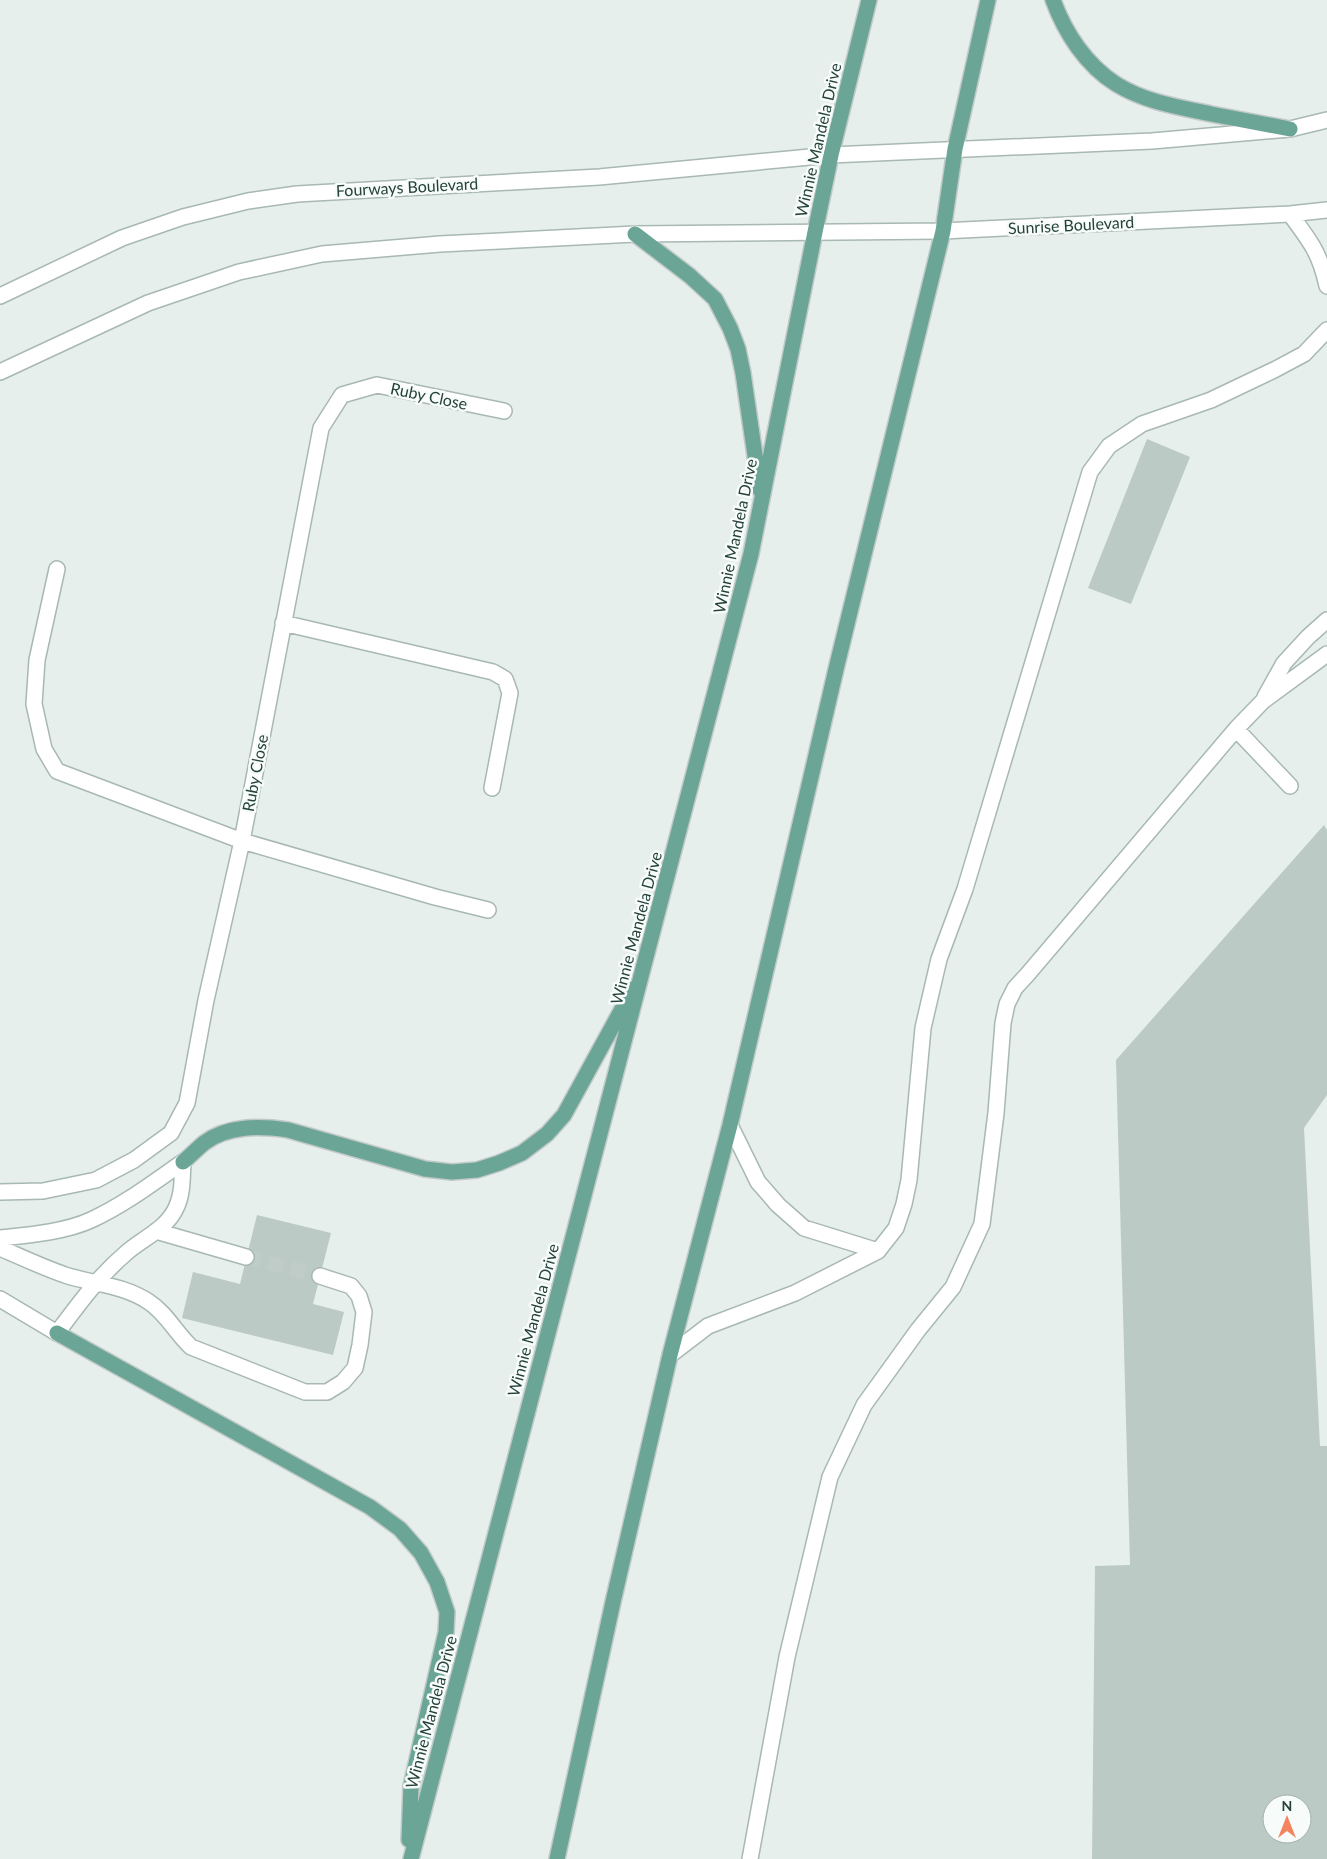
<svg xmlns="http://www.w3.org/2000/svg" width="1327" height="1859" font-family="Lato,sans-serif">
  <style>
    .building { fill: #bbcac4; fill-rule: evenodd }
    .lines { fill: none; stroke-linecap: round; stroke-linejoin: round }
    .minor-tunnel { stroke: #bfccc8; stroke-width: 15; stroke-dasharray: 15 8; stroke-linecap: butt }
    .minor-casing { stroke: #a8b8b2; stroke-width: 18 }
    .major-casing { stroke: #c2cac8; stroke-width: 18 }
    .minor { stroke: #fff; stroke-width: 15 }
    .major { stroke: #6aa596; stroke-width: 15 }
    .labels { text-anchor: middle; stroke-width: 5; stroke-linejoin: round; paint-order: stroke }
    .street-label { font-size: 16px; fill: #24423a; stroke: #f7fbf9 }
  </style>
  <rect width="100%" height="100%" fill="#e6efeb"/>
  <path class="building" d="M1147,439L1190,457L1131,604L1088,588Z
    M1324,825L1327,830V1095L1304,1128L1320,1446H1327V1859H1092L1095,1566L1130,1565L1116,1060ZM1272,1804H1302V1834H1272Z
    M257,1215L331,1233L313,1304L344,1312L333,1355L182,1318L193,1272L240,1284Z"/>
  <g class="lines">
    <path class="minor-tunnel" d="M246,1257L320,1276"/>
    <defs>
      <path id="minor" d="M1290,214C1310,241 1320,253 1327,286
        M0,296L122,238L183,217L248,201L297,194L599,177L831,155L1152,141L1290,129L1327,120
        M0,372L148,303L239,272L322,254L440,244L635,234L943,231L1290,214L1327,210
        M57,569L37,660L34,704L44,749L57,771L242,841L435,897L488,910
        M283,623L493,672L505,679L510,693L492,788
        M1265,697L1284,663L1308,637L1327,620
        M1236,729L1290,786
        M730,1125L758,1182L778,1205L804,1228L878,1251
        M0,1192L43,1191L96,1180L134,1160L171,1133L187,1103L206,1000L242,841L321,428L342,395L377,385L504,411
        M156,1231L246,1257
        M0,1238C29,1235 65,1232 91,1220C124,1205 154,1182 183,1162
        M0,1248C21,1257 42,1267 65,1275C93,1284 124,1285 149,1302C166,1313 176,1333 191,1347L305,1392H327L343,1382L355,1368L360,1345L364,1312L359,1296L351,1286L320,1276
        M0,1299L57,1333C78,1305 98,1277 125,1254C141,1239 166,1230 176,1208C183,1194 182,1177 183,1162
        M670,1355L708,1326L795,1293L878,1251L896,1228L904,1204L909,1180L923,1028L939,959L965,889L1090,472L1109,446L1142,424L1211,400L1274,370L1304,354L1327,330
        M750,1859L787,1657L830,1477L864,1405L918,1330L953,1287L982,1224L996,1113L1003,1023L1007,1004L1015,988L1027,975L1236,729L1263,701L1327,654"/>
      <path id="major" d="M1053,0C1065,33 1086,65 1116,84C1145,102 1178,107 1211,114C1237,119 1263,124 1290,129
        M635,234L690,276L715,299L730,328L738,349L743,373L760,490
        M183,1162C190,1156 197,1149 204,1143C228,1125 260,1126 288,1130L425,1169L452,1172L477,1170L499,1163L522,1153L547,1134L564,1115L633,989
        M57,1333L370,1507L400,1529L421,1553L437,1582L447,1612L446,1632L411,1786L409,1840
        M411,1859L751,554L815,232L831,155L869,0
        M557,1859L613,1602L670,1355L730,1125L837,665L943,231L955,149L988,0"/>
    </defs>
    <use href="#minor" class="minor-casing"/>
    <use href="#major" class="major-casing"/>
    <use href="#minor" class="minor"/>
    <use href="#major" class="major"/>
  </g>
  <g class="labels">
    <g class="street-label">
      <text transform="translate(818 140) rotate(-77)" y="6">Winnie Mandela Drive</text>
      <text transform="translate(407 187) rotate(-3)" y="6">Fourways Boulevard</text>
      <text transform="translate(1071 225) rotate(-3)" y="6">Sunrise Boulevard</text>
      <text transform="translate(429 396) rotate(12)" y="6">Ruby Close</text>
      <text transform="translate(735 536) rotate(-78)" y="6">Winnie Mandela Drive</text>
      <text transform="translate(255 773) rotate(-79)" y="6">Ruby Close</text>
      <text transform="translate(636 928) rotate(-75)" y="6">Winnie Mandela Drive</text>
      <text transform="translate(533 1320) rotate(-75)" y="6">Winnie Mandela Drive</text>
      <text transform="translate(431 1712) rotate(-75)" y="6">Winnie Mandela Drive</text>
    </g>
  </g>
  <g transform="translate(1287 1819)"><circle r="24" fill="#f7fbf9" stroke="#a3b1ad"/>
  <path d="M0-4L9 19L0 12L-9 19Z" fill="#f4845f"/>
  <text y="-8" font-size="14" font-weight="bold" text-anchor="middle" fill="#24423a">N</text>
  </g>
</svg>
